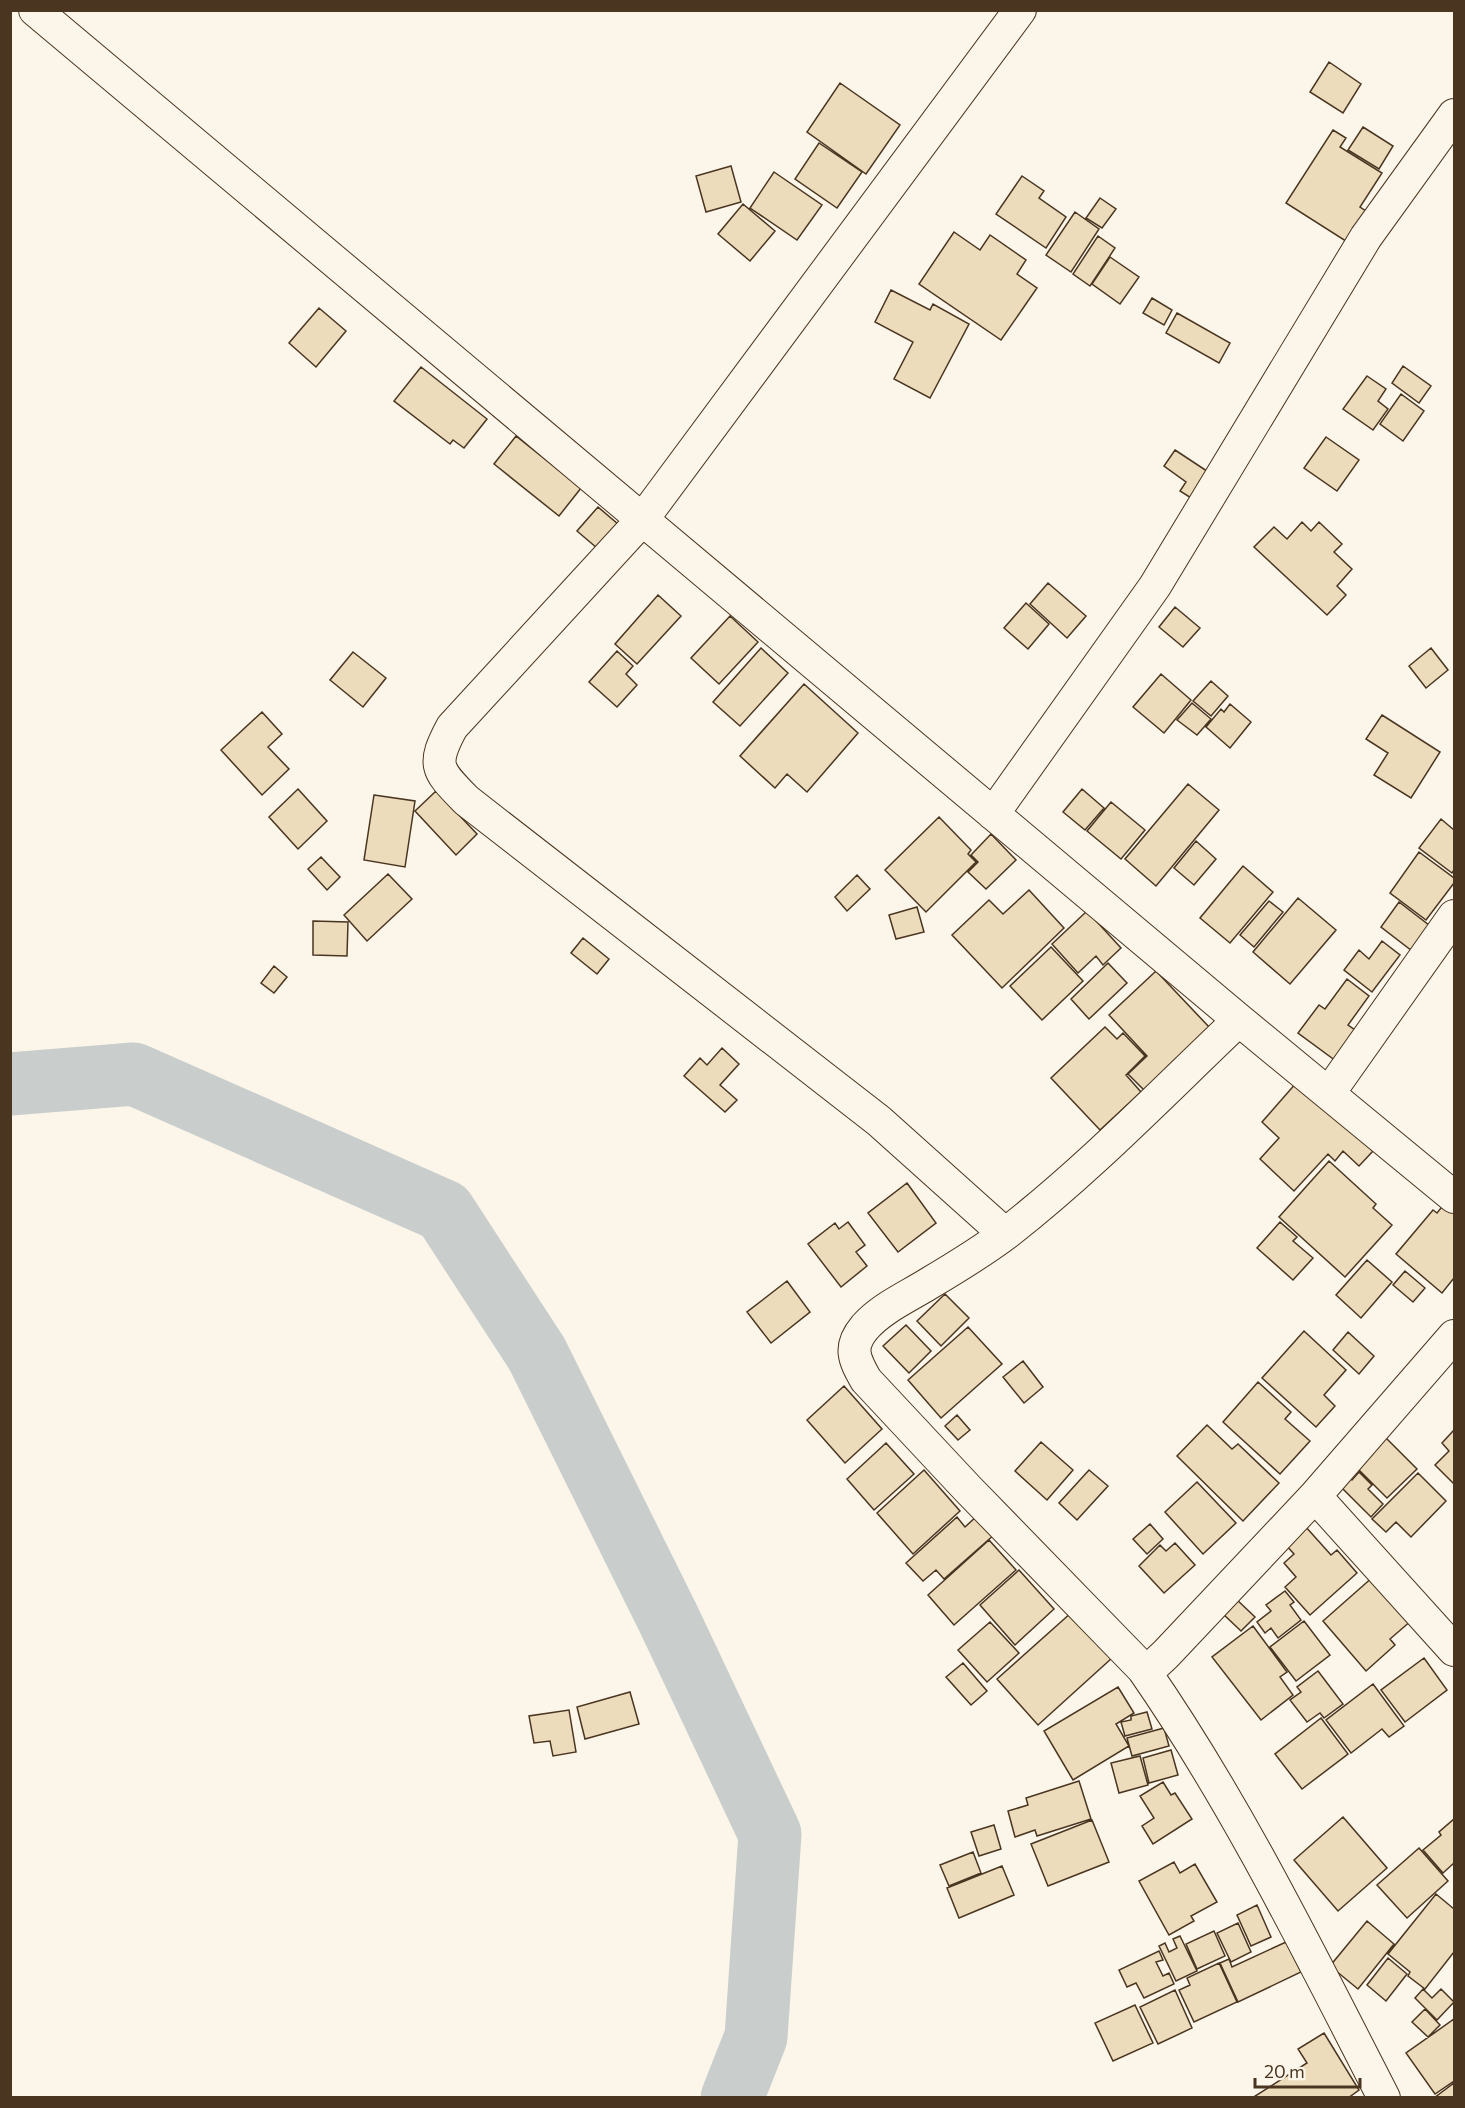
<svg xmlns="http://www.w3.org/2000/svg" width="1465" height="2108" font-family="Commissioner,sans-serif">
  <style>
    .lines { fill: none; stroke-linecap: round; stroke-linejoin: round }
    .river { stroke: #c9cecd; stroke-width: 63 }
    .building { fill: #ecdcbc; stroke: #4a3520; stroke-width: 1.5 }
    .street-casing { stroke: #4a3520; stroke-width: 34 }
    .street { stroke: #fbf6e9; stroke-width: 32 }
  </style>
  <rect width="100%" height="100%" fill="#fbf6e9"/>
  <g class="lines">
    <path class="river" d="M10,1084L134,1074L444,1211L537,1354L669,1620L770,1834L756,2037L732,2098"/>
  </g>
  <path class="building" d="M1329,62L1361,84L1343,113L1310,92Z
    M840,83L900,125L866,174L807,132Z
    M1363,127L1393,146L1379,169L1348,150Z
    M1333,130L1346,138L1340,147L1382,173L1360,207L1372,215L1352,245L1286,203Z
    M819,143L862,172L837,208L795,179Z
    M731,166L741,202L706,212L696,176Z
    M774,172L822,205L797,240L750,208Z
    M1022,176L1044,191L1039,198L1066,217L1046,248L996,214Z
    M1100,198L1116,209L1102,228L1086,218Z
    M743,204L775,231L750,261L718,234Z
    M1075,212L1099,229L1071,272L1046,255Z
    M954,232L980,250L990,235L1026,260L1017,274L1037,288L1001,340L919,284Z
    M1098,236L1115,248L1090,286L1073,274Z
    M1110,257L1139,277L1120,304L1092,284Z
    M891,290L930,310L933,304L969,324L930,398L894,379L913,342L875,322Z
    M1152,298L1172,310L1164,325L1143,313Z
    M319,308L346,331L316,367L289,343Z
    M1177,313L1230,343L1219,363L1166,333Z
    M1403,366L1431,386L1419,403L1392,383Z
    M421,367L487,419L464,448L453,440L450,444L394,401Z
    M1367,376L1386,389L1378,401L1388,409L1373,430L1343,409Z
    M1401,394L1424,411L1403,441L1380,424Z
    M516,436L581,488L559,516L494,464Z
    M1326,437L1359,460L1337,491L1304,468Z
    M1175,450L1216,477L1199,503L1180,491L1186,482L1164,466Z
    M598,507L625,530L604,554L577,531Z
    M1302,522L1311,531L1319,522L1342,544L1334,552L1352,569L1337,586L1346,595L1327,615L1254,547L1274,527L1287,539Z
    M1048,583L1086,616L1067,638L1030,604Z
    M658,595L681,616L637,664L615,644Z
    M1026,603L1049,624L1028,649L1004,628Z
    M1175,607L1200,628L1183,647L1159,627Z
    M730,616L758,642L719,684L691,658Z
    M761,648L788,673L740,726L713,702Z
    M1431,648L1448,670L1426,688L1409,666Z
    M617,651L633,666L626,674L637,685L617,707L589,682Z
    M353,652L386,678L363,707L330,680Z
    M1161,674L1191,700L1164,733L1133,707Z
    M1211,681L1228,696L1211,716L1193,701Z
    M804,684L858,733L807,792L787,774L775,788L740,756Z
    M1192,703L1211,719L1197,735L1177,720Z
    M1230,704L1251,722L1230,748L1206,727L1221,709L1224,712Z
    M262,712L282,734L268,747L289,769L262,795L221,750Z
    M1382,715L1440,752L1411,798L1374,775L1388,753L1366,739Z
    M1188,784L1219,810L1156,886L1125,859Z
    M298,789L327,821L298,849L269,817Z
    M1082,789L1104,808L1085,830L1063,812Z
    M436,791L477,834L456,855L415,811Z
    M374,795L415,801L405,867L364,860Z
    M1111,802L1145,830L1121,859L1087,831Z
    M939,817L971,850L968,854L976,862L926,912L885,870Z
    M1441,819L1454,830V870L1452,873L1419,848Z
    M991,834L1016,860L986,889L968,872L978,862L971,855Z
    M1196,841L1216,859L1194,885L1174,868Z
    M1419,852L1454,878V883L1426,920L1390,893Z
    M321,857L340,877L327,890L308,869Z
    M1243,866L1273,892L1230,943L1200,918Z
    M388,874L412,899L367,941L344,915Z
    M857,875L870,889L847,911L835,897Z
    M1029,890L1064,928L1002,988L952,935L989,900L1003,914Z
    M1298,898L1336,930L1290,984L1253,952Z
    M1269,901L1283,912L1254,947L1240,935Z
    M1399,902L1434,929L1416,954L1381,927Z
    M917,907L924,932L896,939L889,915Z
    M1087,911L1121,948L1103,965L1096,956L1078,973L1052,944Z
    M313,921L348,922L347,956L313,955Z
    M583,938L609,959L597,974L571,953Z
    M1382,941L1400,955L1372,992L1344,970L1359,950L1369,959Z
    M1051,947L1083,981L1042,1020L1010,986Z
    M1108,963L1127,983L1089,1019L1071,999Z
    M274,966L287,977L274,993L261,983Z
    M1156,971L1210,1028L1144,1090L1128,1074L1147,1056L1109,1015Z
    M1347,979L1369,996L1348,1025L1358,1032L1336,1061L1298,1033L1319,1005L1325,1009Z
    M1105,1027L1117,1039L1123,1033L1145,1056L1126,1075L1141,1092L1100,1130L1051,1078Z
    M722,1048L739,1064L720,1085L737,1100L725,1112L684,1076L700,1058L707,1065Z
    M1297,1082L1373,1151L1359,1166L1343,1151L1335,1161L1328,1154L1294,1191L1260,1159L1279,1138L1262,1122Z
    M1329,1161L1376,1204L1373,1208L1392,1225L1345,1277L1279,1217Z
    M907,1183L936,1223L898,1252L868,1213Z
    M1449,1198L1454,1203V1278L1442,1293L1396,1254L1433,1210L1437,1213Z
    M848,1222L865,1245L856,1252L867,1266L841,1287L808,1244L835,1223L839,1229Z
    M1280,1222L1297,1237L1293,1241L1313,1258L1293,1280L1257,1248Z
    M1367,1260L1392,1282L1361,1318L1336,1295Z
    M1405,1271L1425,1288L1413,1302L1393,1285Z
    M787,1281L810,1312L771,1343L747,1312Z
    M945,1294L969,1318L941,1346L917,1321Z
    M906,1325L931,1351L909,1373L883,1346Z
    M968,1327L1002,1364L941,1418L908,1380Z
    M1304,1331L1346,1370L1324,1395L1335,1406L1316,1427L1262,1378Z
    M1348,1332L1374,1356L1359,1374L1333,1350Z
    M1023,1361L1043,1387L1024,1403L1003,1377Z
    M1258,1382L1291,1412L1285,1419L1310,1441L1280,1474L1223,1422Z
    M844,1386L882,1429L845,1463L807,1420Z
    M957,1415L970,1430L958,1440L945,1426Z
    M1207,1425L1232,1449L1238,1444L1279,1483L1243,1521L1177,1456Z
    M1454,1430V1484L1435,1465L1449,1451L1442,1443Z
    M1384,1436L1417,1469L1387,1498L1355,1466Z
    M1041,1442L1073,1470L1047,1500L1015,1471Z
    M886,1443L914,1474L874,1510L847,1479Z
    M924,1470L960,1511L913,1554L877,1513Z
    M1089,1470L1108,1486L1077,1520L1059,1503Z
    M1359,1472L1372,1485L1368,1489L1383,1504L1371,1517L1339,1485L1348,1476L1352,1480Z
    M1418,1473L1446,1501L1411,1537L1396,1522L1386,1532L1372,1519Z
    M1197,1482L1236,1523L1203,1554L1165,1512Z
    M978,1515L995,1534L944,1579L936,1570L923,1581L906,1563L957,1517L965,1527Z
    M1150,1524L1163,1539L1147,1554L1133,1539Z
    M1305,1526L1331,1555L1337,1550L1357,1573L1310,1615L1285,1587L1296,1577L1284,1563L1294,1554L1285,1544Z
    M989,1540L1016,1570L954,1625L928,1595Z
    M1175,1543L1195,1565L1164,1593L1139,1566L1160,1545L1166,1551Z
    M1019,1570L1054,1609L1015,1645L980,1605Z
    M1374,1576L1412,1620L1390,1639L1395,1645L1366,1671L1323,1621Z
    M1285,1591L1294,1602L1290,1605L1301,1620L1278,1638L1271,1628L1265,1633L1257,1622L1271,1611L1266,1605Z
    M1235,1598L1255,1617L1241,1631L1221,1612Z
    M1072,1612L1112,1658L1038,1725L997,1679Z
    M1304,1621L1330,1655L1296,1681L1270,1647Z
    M990,1622L1019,1653L987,1682L958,1650Z
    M1253,1626L1287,1672L1280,1677L1293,1695L1261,1720L1212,1657Z
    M1424,1658L1447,1690L1405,1722L1381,1690Z
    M963,1663L987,1691L971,1705L946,1677Z
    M1318,1671L1343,1704L1324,1718L1320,1713L1307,1722L1290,1700L1301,1692L1297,1687Z
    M1373,1684L1404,1726L1389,1737L1382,1729L1351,1753L1326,1720Z
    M1118,1687L1134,1713L1116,1724L1129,1746L1073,1780L1044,1731Z
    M630,1692L639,1724L585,1739L577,1707Z
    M569,1710L576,1752L553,1756L550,1741L534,1743L529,1716Z
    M1147,1712L1152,1729L1125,1736L1121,1722L1131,1720V1716Z
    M1321,1718L1348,1754L1302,1789L1275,1754Z
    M1164,1728L1169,1746L1132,1756L1127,1738Z
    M1171,1750L1178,1775L1149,1783L1143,1758Z
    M1140,1756L1148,1785L1119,1793L1111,1763Z
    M1079,1781L1091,1819L1037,1836L1035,1830L1015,1837L1008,1811L1028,1805L1026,1798Z
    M1163,1782L1171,1795L1175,1793L1192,1819L1153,1844L1142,1826L1154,1818L1140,1796Z
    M1343,1817L1387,1868L1338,1911L1294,1860Z
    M1454,1819V1863L1443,1873L1423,1850L1441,1835L1439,1832Z
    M1092,1820L1109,1862L1048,1886L1031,1844Z
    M994,1825L1001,1849L979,1856L971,1832Z
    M1419,1848L1448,1881L1407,1918L1377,1885Z
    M973,1852L981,1873L949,1886L940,1865Z
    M1174,1862L1180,1873L1195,1864L1217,1902L1191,1916L1194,1921L1169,1935L1139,1881Z
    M1002,1866L1014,1895L959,1918L947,1888Z
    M1436,1894L1454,1909V1952L1425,1989L1408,1976L1410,1972L1388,1954Z
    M1257,1905L1271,1937L1251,1946L1237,1915Z
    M1367,1921L1394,1944L1358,1989L1330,1966Z
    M1238,1923L1251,1952L1231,1962L1217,1933Z
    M1214,1931L1225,1956L1197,1969L1186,1944Z
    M1180,1936L1197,1971L1176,1981L1159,1946L1165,1943L1169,1952L1177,1948L1173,1939Z
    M1286,1942L1301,1972L1238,2002L1220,1963L1229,1959L1232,1967Z
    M1159,1951L1163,1960L1156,1962L1163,1976L1169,1973L1174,1984L1144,1998L1136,1983L1127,1987L1119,1970Z
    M1388,1958L1407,1974L1386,2001L1367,1985Z
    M1219,1963L1237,2002L1194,2022L1179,1990L1190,1985L1187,1978Z
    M1423,1989L1432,1998L1441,1989L1454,2002L1437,2020L1415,1998Z
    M1175,1990L1192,2028L1158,2044L1140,2007Z
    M1135,2005L1153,2043L1113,2061L1095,2023Z
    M1425,2009L1440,2025L1428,2037L1412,2022Z
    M1454,2019V2081L1435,2094L1406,2053Z
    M1324,2033L1359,2090L1348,2098H1252L1307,2063L1298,2049Z
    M1454,2083V2098H1434Z"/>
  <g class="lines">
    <defs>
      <path id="street" d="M35,10L1239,1020L1454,1197
        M993,814L1155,586L1366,237L1454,115
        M1329,1093L1454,916
        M1005,1234L879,1121L466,800C437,770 431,766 452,727L642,520L1020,10
        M1315,1496L1454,1650
        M1143,1669L967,1488L866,1380C854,1359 848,1347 865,1327C882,1308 907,1297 928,1284C955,1268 983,1251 1008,1232C1090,1168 1163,1092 1239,1020
        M1384,2098C1309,1952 1236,1803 1143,1669H1150L1166,1654L1315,1496L1454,1336"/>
    </defs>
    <use href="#street" class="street-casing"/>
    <use href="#street" class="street"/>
  </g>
  <rect width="1465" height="2108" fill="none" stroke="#4a3520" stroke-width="24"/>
  <path d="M1255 2078v9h105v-9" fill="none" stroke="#4a3520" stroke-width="3"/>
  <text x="1264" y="2078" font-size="18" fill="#4a3520" stroke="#fbf6e9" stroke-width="4.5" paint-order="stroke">20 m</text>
</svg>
